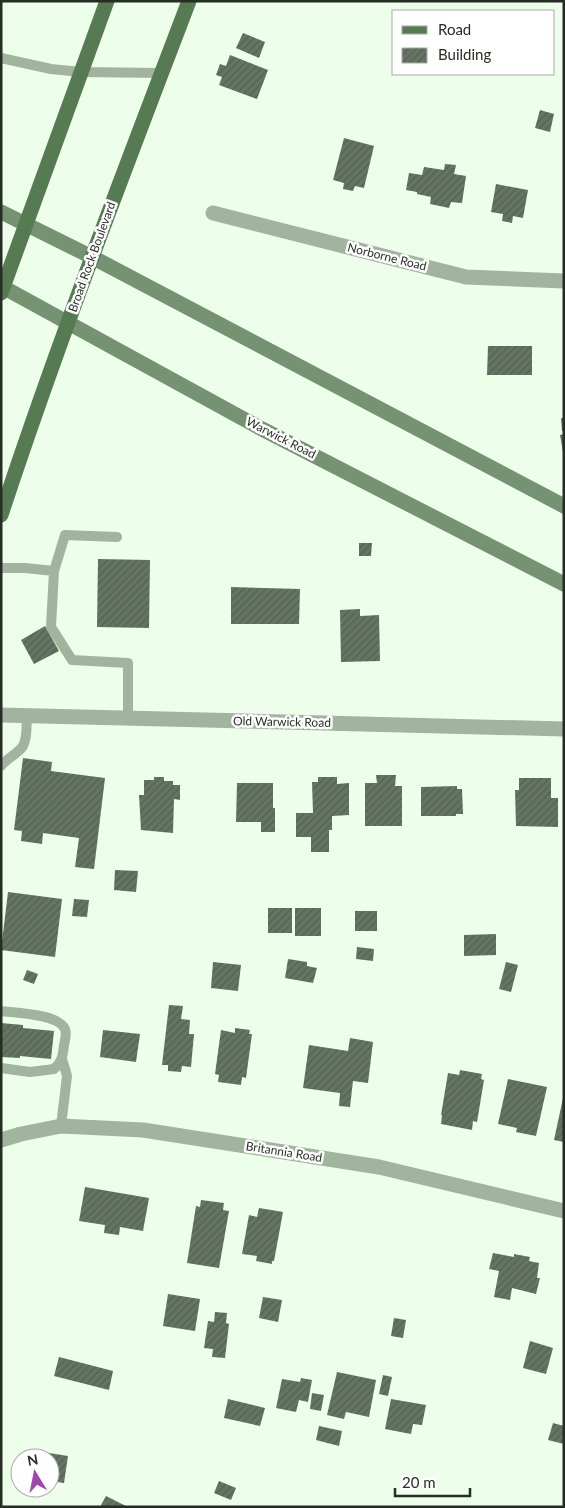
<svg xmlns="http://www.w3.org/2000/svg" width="565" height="1508" font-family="Lato,sans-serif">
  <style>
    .building { fill: url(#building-hatch) }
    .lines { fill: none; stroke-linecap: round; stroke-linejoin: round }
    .lane { stroke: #a0b49e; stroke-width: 10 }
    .street { stroke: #a0b49e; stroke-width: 15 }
    .secondary { stroke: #759272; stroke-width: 15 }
    .primary { stroke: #567a52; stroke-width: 15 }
    .labels { text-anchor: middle; stroke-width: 5; stroke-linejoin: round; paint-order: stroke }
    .street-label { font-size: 12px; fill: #262d25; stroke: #fff }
  </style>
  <defs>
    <pattern id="building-hatch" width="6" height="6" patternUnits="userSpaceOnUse" patternTransform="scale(1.25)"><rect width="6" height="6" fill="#657564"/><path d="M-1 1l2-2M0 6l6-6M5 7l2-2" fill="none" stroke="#536052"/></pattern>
  </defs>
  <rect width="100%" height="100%" fill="#edffeb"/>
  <path class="building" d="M243,33L265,42L259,58L236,48Z
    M230,55L268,70L257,99L219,85L222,77L216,75L220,64L226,66Z
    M540,110L554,114L550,132L535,128Z
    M344,138L374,146L364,188L355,186L353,191L343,189L344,183L333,180Z
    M445,164L456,165L454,174L466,176L462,203L451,202L449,208L430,204L431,197L417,194V192L406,190L409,173L422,175L424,167L444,170Z
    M496,184L528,190L523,218L513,216L512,223L502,221L503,214L491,212Z
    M488,346H532V375H487Z
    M561,418H564V431H562Z
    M564,434V452H563L560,435Z
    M359,543H372L371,556H359Z
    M98,559L150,560L149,628L97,627Z
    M231,587L300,589L299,624H231Z
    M360,609V616L379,615L380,661L341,662L340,610Z
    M45,626L59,651L34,664L21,640Z
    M23,758L52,762L51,771L105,778L94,869L75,867L79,838L43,833L42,844L21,841L22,831L14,830Z
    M376,775H396L395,786H402V826H365V783H377Z
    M154,777H164V781H173V785H180V800L174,799L173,833L141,830L139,795H144V780H154Z
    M318,777H337V784L349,783V815L332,816V830H329V852H311V837H296V813H313L312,782H318Z
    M519,778H551V798H558V827L516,826L515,790H519Z
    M237,783H273V808H275V832H261V822H236Z
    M457,786V789H462L463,814H456V816H421V787Z
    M115,870L138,871L136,892L114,890Z
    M8,892L62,899L55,957L1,950Z
    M74,899L89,900L87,917L72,916Z
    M268,908H292V933H268Z
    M295,908H321V936H295Z
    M355,911H377V931H355Z
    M496,934V955L464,956V935Z
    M357,947L374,949L373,961L356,959Z
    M288,959L307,962V966L317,968L313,983L285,978Z
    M213,962L241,965L238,991L211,988Z
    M506,962L518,965L511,992L499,989Z
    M27,970L38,974L34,984L23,980Z
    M169,1005L183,1006L181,1019L190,1020L189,1034H194L191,1067L182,1066L181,1072L168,1071V1065H162Z
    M1,1023L23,1025V1028L54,1031L51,1059L20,1056V1058L1,1057Z
    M235,1028L250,1030L249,1034H252L246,1078L242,1077L241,1085L218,1082L219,1075L215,1074L221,1030L235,1033Z
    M103,1030L140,1034L136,1062L100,1057Z
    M350,1038L373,1042L368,1083L353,1081L350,1107L339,1106L340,1093L303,1088L309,1045L348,1051Z
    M460,1070L482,1074L481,1079L484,1080L477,1122L473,1121L472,1130L441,1124L442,1115H441L448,1073L459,1075Z
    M508,1079L547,1087L536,1136L516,1132L517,1128L498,1124Z
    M563,1098H564V1142L554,1140Z
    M85,1187L149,1198L143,1231L120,1227L119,1235L104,1233L105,1225L79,1221Z
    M201,1200L224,1203L223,1210L229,1211L219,1268L187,1263L196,1206L200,1207Z
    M259,1208L283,1212L274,1261H272V1264L256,1261L257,1256L242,1254L249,1215L257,1217Z
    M493,1253L514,1257V1254L530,1257L529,1261L539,1263L537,1278H540L536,1294L512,1288L510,1300L494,1297L499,1271L489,1269Z
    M168,1294L200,1299L195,1331L163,1326Z
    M263,1297L282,1300L278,1322L259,1318Z
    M215,1312L227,1313L226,1323L229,1324L225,1358L212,1357L213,1349L204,1348L208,1321L214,1322Z
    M394,1318L406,1320L403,1338L391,1336Z
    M530,1341L553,1348L546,1374L523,1368Z
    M59,1357L113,1371L109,1390L54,1376Z
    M337,1372L376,1380L369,1417L346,1412L344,1419L327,1415Z
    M383,1375L392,1377L388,1396L379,1394Z
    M301,1378L312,1380L308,1402L299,1400L296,1412L276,1408L282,1379L300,1382Z
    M312,1393L324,1395L321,1411L310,1409Z
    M228,1399L265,1408L260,1426L224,1418Z
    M391,1399L426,1405L422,1425L413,1424L411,1434L385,1429Z
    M553,1423L564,1426V1444L548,1440Z
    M319,1426L342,1431L339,1446L316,1440Z
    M43,1452L68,1456L64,1483L50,1481V1458H43Z
    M219,1481L236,1488L231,1500L214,1493Z
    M106,1496L126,1506L125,1507H100Z"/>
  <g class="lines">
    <path class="lane" d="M1,58L51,69L81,72L162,73
      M1,568H25L54,571L65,535L117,537
      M54,571L51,627L72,660L128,663V719
      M1,766C7,758 18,754 23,746C28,737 26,725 27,716
      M1,1011C16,1013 58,1014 65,1029C67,1034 65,1040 64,1045C63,1055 62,1062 54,1069L30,1072L1,1068
      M61,1126L67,1076L62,1059"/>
    <path class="street" d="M213,213L466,277L564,281
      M1,715L564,729
      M1,1140L21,1134L61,1126L143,1130L379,1167L564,1211"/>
    <path class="secondary" d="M1,212L92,257L564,506
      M1,286L262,429L564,584"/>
    <path class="primary" d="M1,293L107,1
      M1,515C58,342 124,172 189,1"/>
  </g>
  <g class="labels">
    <g class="street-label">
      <text transform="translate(92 257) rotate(-70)" y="4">Broad Rock Boulevard</text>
      <text transform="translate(387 257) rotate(14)" y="4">Norborne Road</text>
      <text transform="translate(281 438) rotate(27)" y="4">Warwick Road</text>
      <text transform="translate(282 722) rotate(1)" y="4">Old Warwick Road</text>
      <text transform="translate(284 1152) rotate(9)" y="4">Britannia Road</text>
    </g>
  </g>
  <rect width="565" height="1508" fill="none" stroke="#262d25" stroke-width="5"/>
  <rect x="392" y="10" width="162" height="65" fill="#ffffff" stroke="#a8aba8"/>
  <rect x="402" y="26" width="25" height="8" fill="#567a52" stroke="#a8aba8"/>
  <text x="438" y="35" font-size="15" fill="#262d25">Road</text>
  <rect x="402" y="48" width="25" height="15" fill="url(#building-hatch)" stroke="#a8aba8"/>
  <text x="438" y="60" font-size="15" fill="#262d25">Building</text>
  <g transform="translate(35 1473) rotate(350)"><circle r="24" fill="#ffffff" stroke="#a8aba8"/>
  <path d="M0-4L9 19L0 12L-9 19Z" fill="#a245af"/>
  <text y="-8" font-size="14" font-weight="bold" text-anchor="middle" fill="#262d25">N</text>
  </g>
  <path d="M395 1488v8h75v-8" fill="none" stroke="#262d25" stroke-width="2.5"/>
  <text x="402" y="1488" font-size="15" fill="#262d25" stroke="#ffffff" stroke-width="4" paint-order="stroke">20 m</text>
</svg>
